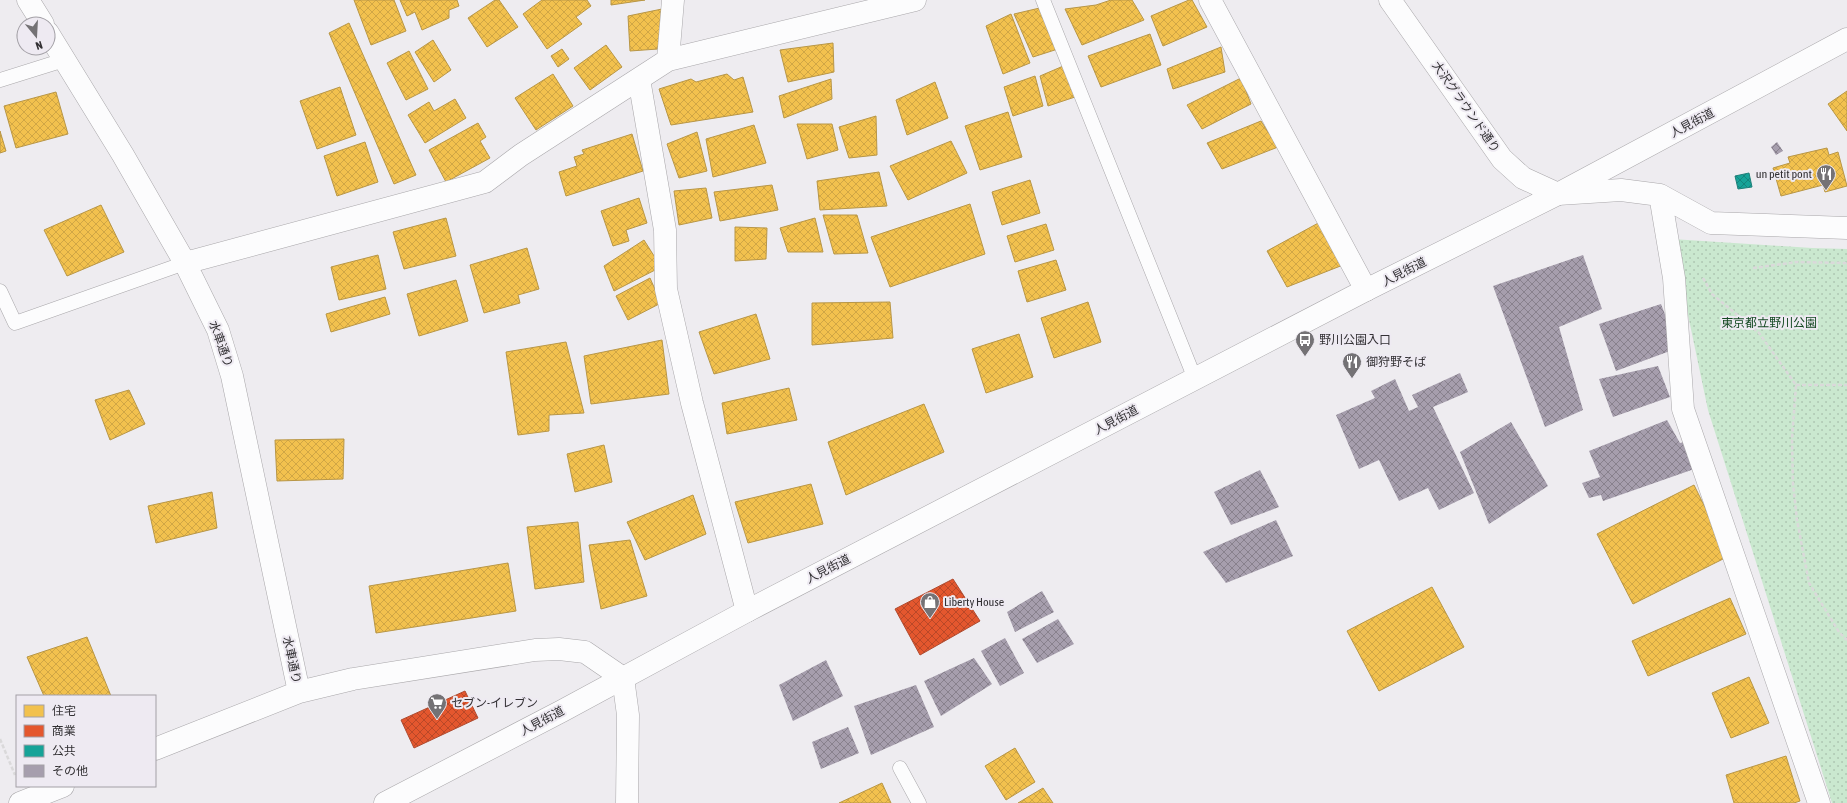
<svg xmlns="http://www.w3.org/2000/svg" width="1847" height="803" font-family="'Asap Condensed','Noto Sans JP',sans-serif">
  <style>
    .park { fill: url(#park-dots) }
    .homes { fill: url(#homes-cross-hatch); stroke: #b89646 }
    .shops { fill: url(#shops-cross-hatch); stroke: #af4b30 }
    .public { fill: url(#public-cross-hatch); stroke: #1f807a }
    .building { fill: url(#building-cross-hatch) }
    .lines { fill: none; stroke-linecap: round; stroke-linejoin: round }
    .lane-casing { stroke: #a9a7aa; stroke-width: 15 }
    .street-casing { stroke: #a9a7aa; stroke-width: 23 }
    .secondary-casing { stroke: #a9a7aa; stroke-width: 23 }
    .path { stroke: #dad9da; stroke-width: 2.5; stroke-dasharray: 4 2; stroke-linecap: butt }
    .lane { stroke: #fcfcfd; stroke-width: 14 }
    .street { stroke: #fcfcfd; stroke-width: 22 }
    .secondary { stroke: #fcfcfd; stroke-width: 22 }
    .labels { text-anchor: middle; stroke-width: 4; stroke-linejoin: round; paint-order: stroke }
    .street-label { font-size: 12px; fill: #323033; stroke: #eeeaf2 }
    .poi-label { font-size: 12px; fill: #323033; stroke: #eeeaf2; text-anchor: start }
    .park-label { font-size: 12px; fill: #134821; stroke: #eeeaf2 }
  </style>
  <defs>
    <pattern id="park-dots" width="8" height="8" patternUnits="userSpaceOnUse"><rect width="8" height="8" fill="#cae8cf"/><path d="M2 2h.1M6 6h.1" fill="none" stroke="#aec7b2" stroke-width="1.8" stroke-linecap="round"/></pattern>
    <pattern id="homes-cross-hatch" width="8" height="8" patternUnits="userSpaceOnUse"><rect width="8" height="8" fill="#f2c14e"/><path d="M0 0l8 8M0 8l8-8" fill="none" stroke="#d0a645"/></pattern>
    <pattern id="shops-cross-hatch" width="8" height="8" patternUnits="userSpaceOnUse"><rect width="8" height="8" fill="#e4572e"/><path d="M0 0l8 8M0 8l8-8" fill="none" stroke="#b94828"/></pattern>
    <pattern id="public-cross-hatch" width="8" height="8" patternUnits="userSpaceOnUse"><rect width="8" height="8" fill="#17a398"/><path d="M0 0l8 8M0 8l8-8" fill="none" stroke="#15857d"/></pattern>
    <pattern id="building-cross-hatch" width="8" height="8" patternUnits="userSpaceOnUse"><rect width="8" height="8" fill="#a69ead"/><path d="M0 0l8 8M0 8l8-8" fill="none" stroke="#88818d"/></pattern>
  </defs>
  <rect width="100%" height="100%" fill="#eeecf0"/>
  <path class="park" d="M1672,239L1812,248L1847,249V803H1832L1708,410Z"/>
  <path class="homes" d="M354,0H394L406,31L371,45Z
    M400,0H457L459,6L449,10V18L422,30L415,12L407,16Z
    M495,0H499L518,27L487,47L468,18Z
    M542,0H587L591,6L576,17L582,24L547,49L523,14Z
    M611,0H645L611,5Z
    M1111,0H1132L1144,20L1082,45L1065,9L1096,5Z
    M1189,0H1192L1207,27L1163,46L1151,16Z
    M1044,7L1061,48L1033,57L1014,14Z
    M662,9L658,49L630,51L628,16Z
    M1011,14L1030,63L1003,74L986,26Z
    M349,23L416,175L394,184L329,33Z
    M1150,34L1161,65L1101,87L1088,56Z
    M433,40L451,70L434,82L415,52Z
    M833,43L834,72L788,82L780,50Z
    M606,45L622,67L590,90L574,68Z
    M1221,47L1225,72L1173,89L1167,69Z
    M562,49L569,59L558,67L551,56Z
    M409,51L428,89L406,100L387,63Z
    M1068,64L1078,96L1048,106L1040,76Z
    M553,74L573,106L536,130L515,98Z
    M727,74L734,80L743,77L753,112L671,125L659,89L691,79L696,82Z
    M1035,76L1043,106L1013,116L1004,87Z
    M1241,78L1251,104L1202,129L1187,105Z
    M831,79L832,99L784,118L779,96Z
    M935,82L948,118L907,135L896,100Z
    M340,87L356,135L317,149L300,101Z
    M1847,91V131L1828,104Z
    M56,92L68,134L16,148L4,106Z
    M455,99L466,118L425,143L408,115L429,102L434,111Z
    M1008,112L1022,157L980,170L965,126Z
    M876,116L877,155L849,158L839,127Z
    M1261,121L1278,147L1222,169L1207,143Z
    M478,123L486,137L480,141L490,158L446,182L429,150Z
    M797,124H832L838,150L807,159Z
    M754,125L766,163L713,177L706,139Z
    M0,131L6,151L0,153Z
    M697,132L707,171L679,178L667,144Z
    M632,134L643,171L566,196L559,172L577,166L574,157L584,154L582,150Z
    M951,141L967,173L908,200L890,166Z
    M365,142L378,182L337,196L324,156Z
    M1827,148L1829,155L1838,152L1847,186L1825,192L1823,185L1781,196L1773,168L1790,163L1788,157Z
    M879,172L887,206L820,210L817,181Z
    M1030,180L1040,213L1002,225L992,192Z
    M772,185L778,210L720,221L714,192Z
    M706,188L712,218L679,225L674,191Z
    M639,198L647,223L626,230L629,241L613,246L601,211Z
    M970,204L985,254L890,287L871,237Z
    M101,205L124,252L67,276L44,230Z
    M823,215H857L868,253L834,254Z
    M446,218L456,256L404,269L393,232Z
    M815,218L823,252H788L780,228Z
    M1322,221L1343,265L1287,287L1267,251Z
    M1046,224L1054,250L1015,262L1007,236Z
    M735,227L767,228L766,259L735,261Z
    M644,240L661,267L614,291L604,266Z
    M527,248L539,289L518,295L520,303L484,313L470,265Z
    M378,255L386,289L339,300L331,267Z
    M1056,260L1066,290L1027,302L1018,271Z
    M650,278L661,303L628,320L616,296Z
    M456,280L468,321L419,336L407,294Z
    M385,297L390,314L331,332L326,314Z
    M890,302L893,338L812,345V303Z
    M1088,302L1101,342L1054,358L1041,318Z
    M756,314L770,359L714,374L699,332Z
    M1019,334L1033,377L986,393L972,349Z
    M662,340L669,394L591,404L584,356Z
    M566,342L584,413L549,415V431L518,435L506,352Z
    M789,388L797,420L727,434L722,403Z
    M129,390L145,424L110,440L95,400Z
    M924,404L944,452L846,495L828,442Z
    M344,439L343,479L277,481L275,440Z
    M604,445L612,482L575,492L567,454Z
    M811,484L823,524L748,543L735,502Z
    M1694,485L1729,556L1633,604L1597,534Z
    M212,492L217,528L156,543L148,506Z
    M693,495L706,534L645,560L627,522Z
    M578,522L584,582L535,589L527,527Z
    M630,540L647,596L601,609L589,545Z
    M508,563L516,611L376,633L369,586Z
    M1432,587L1464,647L1379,691L1347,631Z
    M1730,598L1746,634L1648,676L1632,641Z
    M87,637L111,696H44L27,657Z
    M1749,677L1769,723L1731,738L1712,693Z
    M1015,748L1035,782L1006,800L985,766Z
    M1786,756L1800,801L1794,803H1734L1726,775Z
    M882,783L891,803H839Z
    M1043,788L1053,803H1018Z"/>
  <path class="shops" d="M953,579L980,621L920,655L895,609Z
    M465,691L478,718L414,748L401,720Z"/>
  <path class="public" d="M1749,173L1752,187L1738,189L1735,176Z"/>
  <path class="building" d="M1777,142L1783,151L1776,155L1771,147Z
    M1583,255L1602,309L1559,327L1583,410L1545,427L1493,286Z
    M1661,304L1678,348L1616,371L1599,324Z
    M1658,366L1670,397L1613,417L1599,379Z
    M1460,373L1468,392L1433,407L1474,493L1439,510L1428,488L1399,501L1379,460L1359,469L1336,415L1375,398L1371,391L1395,379L1409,411L1418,407L1412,395Z
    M1667,420L1680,443L1693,440L1700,467L1603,501L1601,495L1589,498L1582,483L1600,477L1589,451Z
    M1511,422L1548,486L1489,524L1460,452Z
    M1260,470L1279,507L1231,525L1214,492Z
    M1276,520L1293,556L1226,583L1203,552Z
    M1042,591L1054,612L1015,632L1007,612Z
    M1058,619L1074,644L1037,663L1022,639Z
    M1005,638L1024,673L1000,686L981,651Z
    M974,658L992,684L941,716L924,681Z
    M826,660L843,696L793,721L779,685Z
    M916,685L934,727L871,755L854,706Z
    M848,727L859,753L821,769L812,742Z"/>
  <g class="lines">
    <defs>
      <path id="lane" d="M1043,0L1195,379
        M0,80L64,60
        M0,291L15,323L185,263
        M900,768L919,803"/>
      <path id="street" d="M28,0L43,24
        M1210,0L1366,290
        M48,33L123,155L185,263L218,330L232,376L299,692
        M668,60L673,0
        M639,79L665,230L666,289L692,403L747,611
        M1558,194L1621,190L1660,195L1711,223L1847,228
        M1660,195L1674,278L1683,409L1819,803
        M185,263L485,182L521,155L668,60L915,0
        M155,749L299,692L353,679L535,650L559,649L585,652L623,678L628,715L627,803
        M20,803L63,786"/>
      <path id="secondary" d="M1390,0L1502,159L1523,178L1558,194
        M385,803L562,711L747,611L1366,290L1558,194L1847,39"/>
    </defs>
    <use href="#lane" class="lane-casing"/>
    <use href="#street" class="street-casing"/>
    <use href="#secondary" class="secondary-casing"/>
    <path class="path" d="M1753,268L1797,262L1847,263
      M1703,278L1712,294L1759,333L1796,385L1792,439L1793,484L1797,520L1809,583L1839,632L1847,640
      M1796,385H1847
      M0,739L15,775"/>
    <use href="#lane" class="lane"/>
    <use href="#street" class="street"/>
    <use href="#secondary" class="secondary"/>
  </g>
  <defs>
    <symbol id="restaurant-pin" viewBox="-11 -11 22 30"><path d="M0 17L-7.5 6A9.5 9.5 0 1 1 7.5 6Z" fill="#747275" stroke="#eeeaf2"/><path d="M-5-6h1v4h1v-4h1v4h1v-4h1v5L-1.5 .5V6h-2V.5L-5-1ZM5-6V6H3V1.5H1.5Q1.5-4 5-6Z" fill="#fff"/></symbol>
    <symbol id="bus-pin" viewBox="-11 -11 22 30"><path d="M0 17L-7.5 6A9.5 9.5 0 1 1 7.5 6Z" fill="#747275" stroke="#eeeaf2"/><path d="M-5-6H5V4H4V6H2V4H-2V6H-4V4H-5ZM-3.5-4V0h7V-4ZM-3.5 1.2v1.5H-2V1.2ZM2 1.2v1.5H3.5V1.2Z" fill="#fff"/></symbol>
    <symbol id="shop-pin" viewBox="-11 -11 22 30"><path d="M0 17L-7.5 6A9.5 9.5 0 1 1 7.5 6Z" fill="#747275" stroke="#eeeaf2"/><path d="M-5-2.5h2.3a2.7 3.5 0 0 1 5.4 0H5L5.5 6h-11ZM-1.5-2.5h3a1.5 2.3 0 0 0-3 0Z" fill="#fff"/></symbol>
    <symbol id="supermarket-pin" viewBox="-11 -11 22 30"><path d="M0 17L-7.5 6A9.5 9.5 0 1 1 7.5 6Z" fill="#747275" stroke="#eeeaf2"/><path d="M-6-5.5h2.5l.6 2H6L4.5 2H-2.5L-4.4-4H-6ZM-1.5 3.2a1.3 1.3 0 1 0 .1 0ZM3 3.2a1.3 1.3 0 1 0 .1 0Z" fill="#fff"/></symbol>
  </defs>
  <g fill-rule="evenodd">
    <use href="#restaurant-pin" x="1815" y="163" width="22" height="30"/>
    <use href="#bus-pin" x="1294" y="329" width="22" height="30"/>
    <use href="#restaurant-pin" x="1341" y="351" width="22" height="30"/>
    <use href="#shop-pin" x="919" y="591" width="22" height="30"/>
    <use href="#supermarket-pin" x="426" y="692" width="22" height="30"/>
  </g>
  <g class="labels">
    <g class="street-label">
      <text transform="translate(1466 107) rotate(55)" y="4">大沢グラウンド通り</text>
      <text transform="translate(1692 123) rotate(-28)" y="4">人見街道</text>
      <text transform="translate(1404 272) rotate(-27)" y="4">人見街道</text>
      <text transform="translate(221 344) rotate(70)" y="4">水車通り</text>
      <text transform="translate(1116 420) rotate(-28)" y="4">人見街道</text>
      <text transform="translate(828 569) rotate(-27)" y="4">人見街道</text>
      <text transform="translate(292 660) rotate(78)" y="4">水車通り</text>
      <text transform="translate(542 721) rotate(-28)" y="4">人見街道</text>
    </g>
    <g class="poi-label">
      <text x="1812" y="178" text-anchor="end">un petit pont</text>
      <text x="1319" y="344">野川公園入口</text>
      <text x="1366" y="366">御狩野そば</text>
      <text x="944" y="606">Liberty House</text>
      <text x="451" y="707">セブン-イレブン</text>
    </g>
    <g class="park-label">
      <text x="1769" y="327">東京都立野川公園</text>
    </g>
  </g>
  <rect x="16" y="695" width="140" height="92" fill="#eeeaf2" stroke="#a3a0a6"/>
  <rect x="24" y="705" width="20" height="12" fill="#f2c14e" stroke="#a3a0a6"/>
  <text x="52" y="715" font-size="12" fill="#323033">住宅</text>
  <rect x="24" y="725" width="20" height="12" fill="#e4572e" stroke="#a3a0a6"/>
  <text x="52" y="735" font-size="12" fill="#323033">商業</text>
  <rect x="24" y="745" width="20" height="12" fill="#17a398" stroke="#a3a0a6"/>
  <text x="52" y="755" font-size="12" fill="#323033">公共</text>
  <rect x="24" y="765" width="20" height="12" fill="#a69ead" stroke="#a3a0a6"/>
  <text x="52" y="775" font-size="12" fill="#323033">その他</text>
  <g transform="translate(36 36) rotate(162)"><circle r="19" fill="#eeeaf2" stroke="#a3a0a6"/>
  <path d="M0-3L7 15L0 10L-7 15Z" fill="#747275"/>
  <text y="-6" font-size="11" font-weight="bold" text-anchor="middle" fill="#323033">N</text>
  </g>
</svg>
